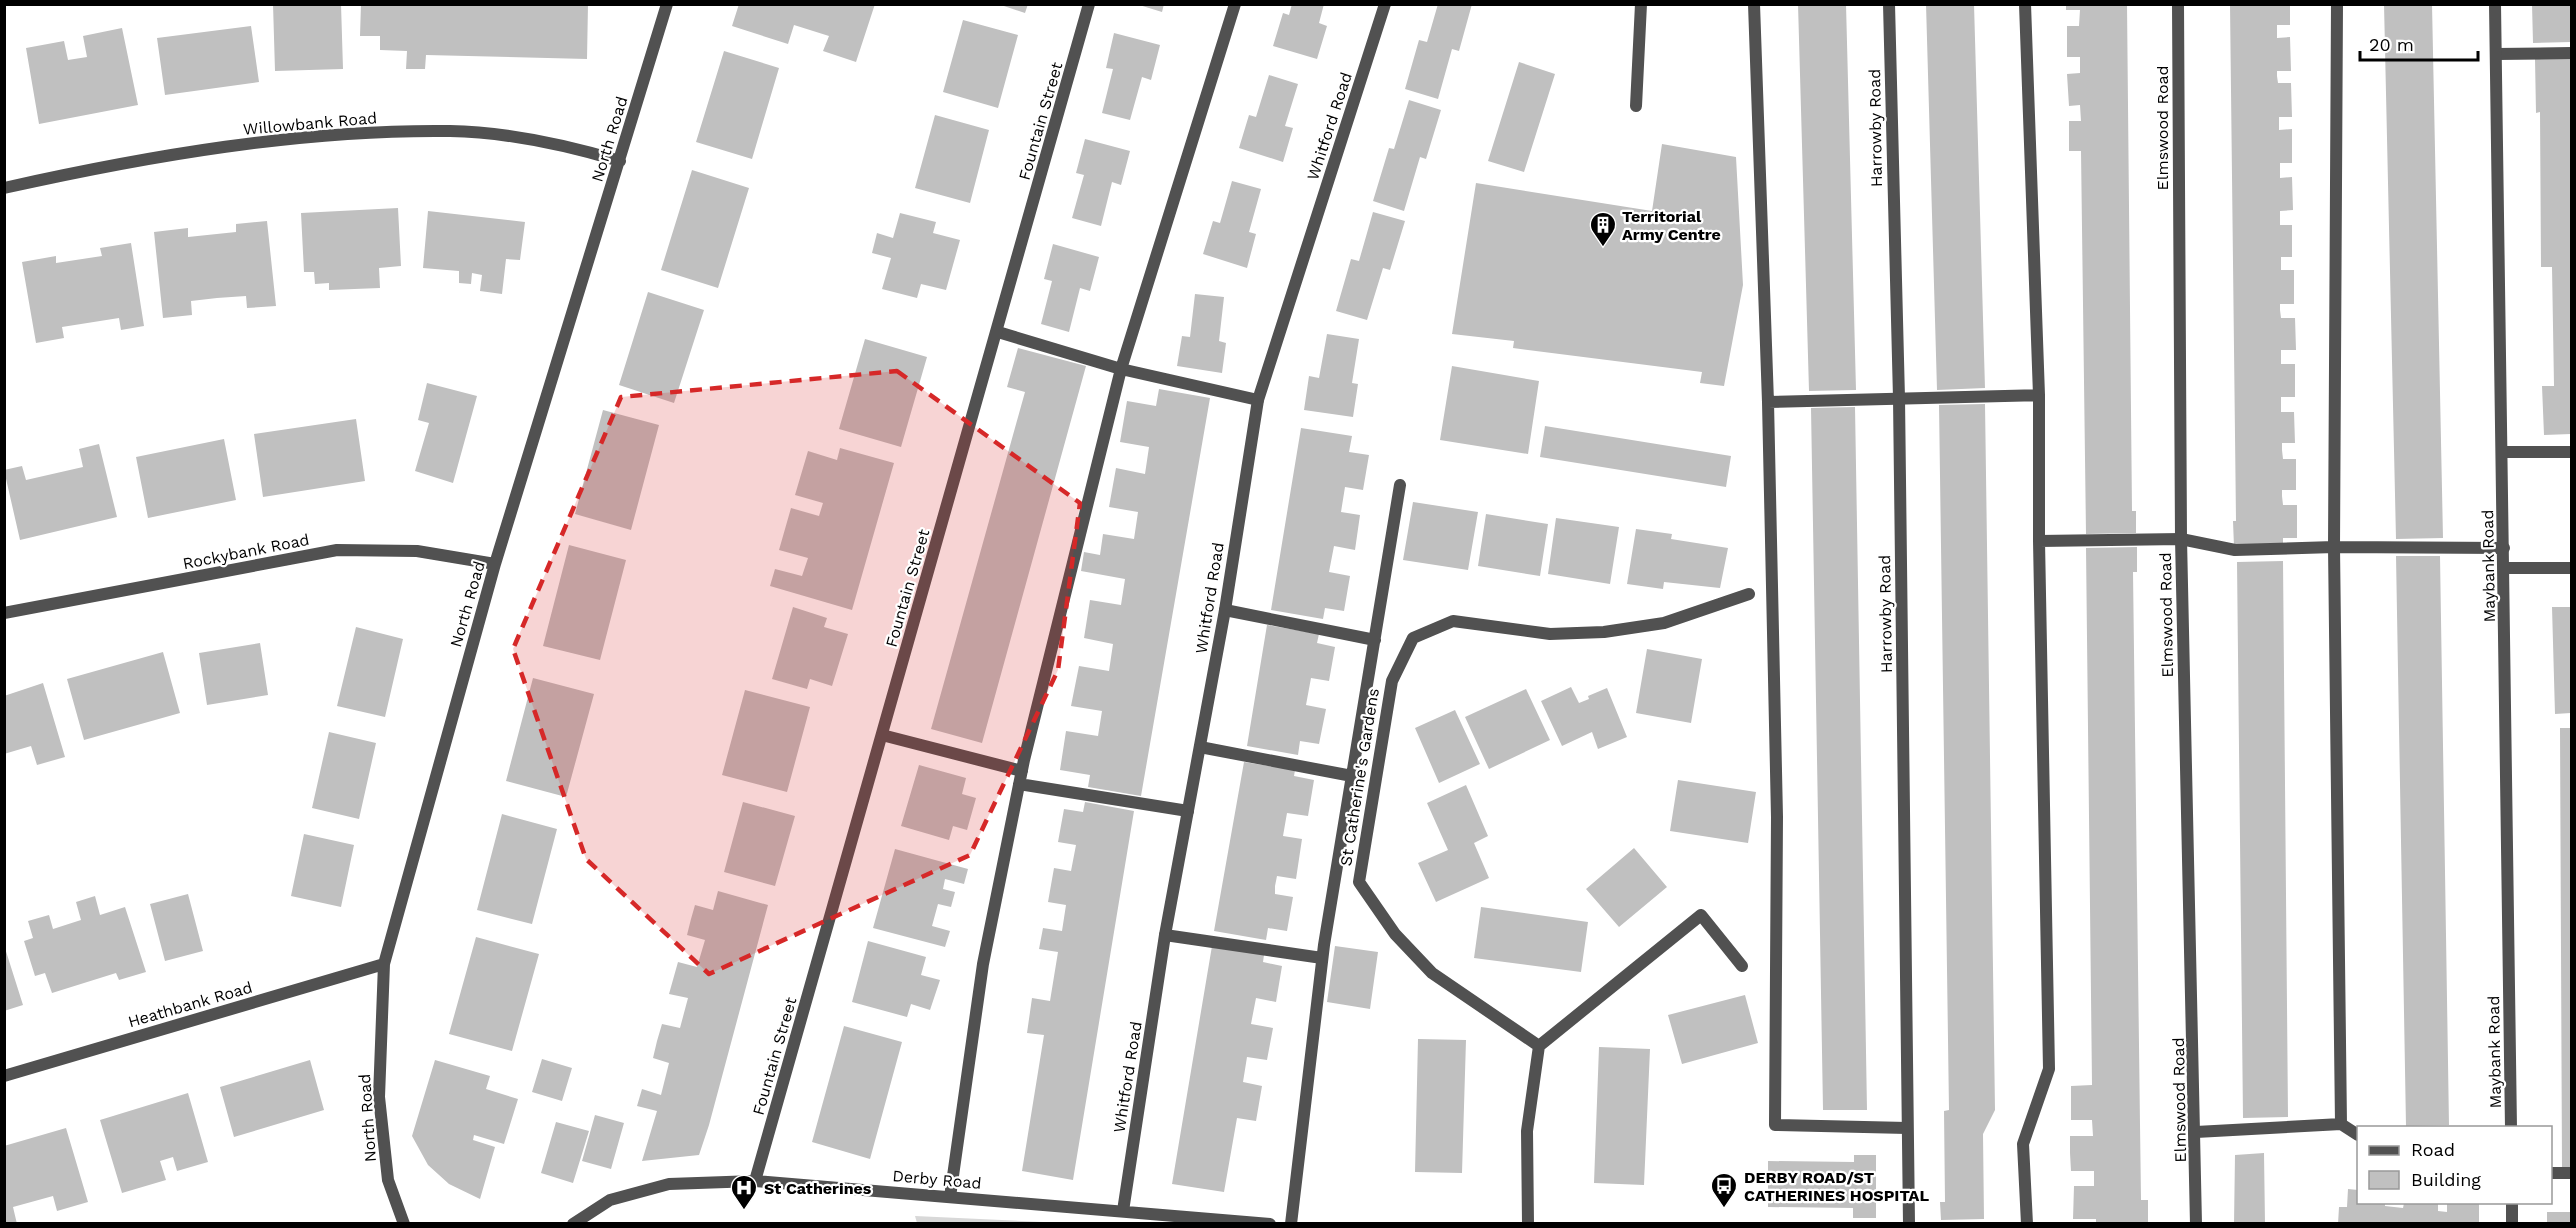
<svg xmlns="http://www.w3.org/2000/svg" width="2576" height="1228" font-family="'Work Sans',sans-serif">
  <style>
    .green { fill: #d8d8d8 }
    .building { fill: #c0c0c0 }
    .lines { fill: none; stroke-linecap: round; stroke-linejoin: round }
    .lane { stroke: #515151; stroke-width: 12 }
    .street { stroke: #515151; stroke-width: 12 }
    .marked { fill: #d62828; fill-opacity: 0.2; stroke: #d62828; stroke-width: 4.5; stroke-dasharray: 12 8; stroke-linejoin: round }
    .labels { text-anchor: middle; stroke-width: 4.5; stroke-linejoin: round; paint-order: stroke }
    .street-label { font-size: 16px; fill: #000; stroke: #fff }
    .poi-label { font-size: 16px; font-weight: bold; fill: #000; stroke: #fff; text-anchor: start }
  </style>
  <rect width="100%" height="100%" fill="#fff"/>
  <path class="green" d="M915,1216L1065,1223H917Z"/>
  <path class="building" d="M273,4H341L343,69L275,71Z
    M361,4H588L587,59L426,55L425,69H406L407,51L380,50V36H360Z
    M739,4H875L856,62L823,51L829,36L794,25L788,44L732,26Z
    M998,4H1028L1025,13Z
    M1136,4H1164L1162,12Z
    M1292,4H1324L1319,23L1327,26L1317,59L1273,46L1283,13L1289,15Z
    M1438,4H1472L1459,51L1452,49L1438,99L1405,89L1419,40L1427,42Z
    M1798,4H1846L1856,390L1809,391Z
    M1926,4H1974L1985,388L1937,390Z
    M2066,4H2127L2132,511H2136V533L2086,534L2081,151H2069V121H2081L2080,105L2069,106L2067,74L2080,73V57H2067V26H2079L2080,10H2066Z
    M2230,4H2290V25H2277V38L2290,37L2291,71H2277V76L2278,83H2291L2292,117H2279V130L2292,129V163H2280V178L2292,177L2293,210L2280,211V225H2292V257H2281V270H2294V304H2280V310L2281,318H2295L2296,350H2281V364H2295V397H2281V412H2294L2295,443H2282V450L2283,459H2296V490H2282V496L2283,505H2297V538H2283V546L2234,547L2233,521H2236Z
    M2384,4H2432L2443,538L2396,539Z
    M2532,4H2571V42L2533,43Z
    M963,20L1018,35L998,108L943,92Z
    M251,26L259,82L165,95L157,38Z
    M122,28L138,105L39,124L26,48L64,41L68,60L87,57L83,36Z
    M1114,33L1160,45L1151,80L1142,77L1130,120L1102,113L1113,69L1106,68Z
    M724,51L779,68L752,159L696,142Z
    M2571,58V434L2544,435L2542,386H2554L2552,267H2541L2540,112L2536,113L2535,59Z
    M1519,62L1555,74L1524,172L1488,161Z
    M1269,75L1298,84L1285,126L1293,128L1283,162L1239,148L1249,115L1256,117Z
    M1409,100L1441,110L1426,159L1420,157L1404,211L1373,201L1389,148L1394,149Z
    M935,115L989,130L970,203L915,188Z
    M1085,139L1130,151L1121,185L1112,182L1101,226L1072,218L1084,175L1076,173Z
    M1662,144L1736,157L1743,285L1724,386L1700,383L1702,372L1513,348L1514,341L1452,334L1476,183L1652,211Z
    M692,170L749,188L718,288L661,270Z
    M1232,181L1261,189L1249,232L1256,234L1247,268L1203,254L1213,221L1220,223Z
    M398,208L401,266L379,268L380,288L329,290V283L315,284L314,272H304L301,213Z
    M428,211L525,222L520,260L506,259L502,294L480,291L482,275L472,273L471,284L459,283V271L423,268Z
    M1373,212L1405,221L1390,270L1383,268L1367,320L1336,311L1351,259L1359,261Z
    M900,213L936,222L933,233L960,240L946,290L921,284L917,298L882,289L891,258L872,253L877,233L893,238Z
    M267,221L276,306L247,308L246,296L217,298L191,301L192,315L163,318L154,232L188,228V237L236,232V224Z
    M131,243L144,326L121,330L119,318L62,327L64,338L36,343L22,262L56,256V263L102,256L100,248Z
    M1053,244L1099,257L1090,291L1080,288L1069,332L1041,324L1052,281L1044,279Z
    M648,292L704,310L674,403L619,385Z
    M1195,294L1224,297L1219,341L1226,343L1222,373L1177,366L1182,336L1190,337Z
    M1327,334L1359,339L1352,383L1358,384L1353,417L1304,410L1309,376L1319,378Z
    M865,339L927,357L901,447L839,429Z
    M1018,348L1086,366L982,743L931,729L1025,392L1007,387Z
    M1452,366L1539,381L1528,454L1440,440Z
    M427,383L477,396L453,483L415,471L429,423L418,420Z
    M1159,389L1210,398L1141,796L1088,787L1090,775L1060,770L1066,731L1098,736L1102,711L1071,706L1079,666L1109,671L1113,644L1084,638L1090,600L1121,605L1125,579L1081,571L1084,552L1100,555L1103,534L1134,539L1138,512L1109,507L1116,468L1145,474L1149,447L1120,442L1127,401L1156,406Z
    M1985,404L1995,1110L1983,1134L1984,1219L1941,1220L1940,1202H1945L1944,1111L1949,1110L1939,405Z
    M1855,407L1867,1110H1823L1811,408Z
    M603,410L659,425L631,530L575,514Z
    M356,419L365,481L263,497L254,434Z
    M1545,426L1731,456L1726,487L1540,457Z
    M1301,428L1352,436L1349,452L1369,455L1363,490L1345,487L1341,512L1360,515L1355,550L1334,546L1329,572L1350,576L1344,611L1325,608L1323,619L1271,610Z
    M224,439L236,500L148,518L136,457Z
    M99,444L117,517L20,540L4,470L22,466L26,480L83,467L79,449Z
    M840,448L894,463L852,610L770,586L775,569L802,576L808,558L779,550L791,508L819,516L823,503L795,495L808,451L837,460Z
    M1413,502L1478,512L1468,570L1403,560Z
    M1486,514L1548,524L1540,576L1478,566Z
    M1556,518L1619,527L1610,584L1548,574Z
    M1636,529L1672,534L1671,539L1728,548L1720,588L1664,582L1663,589L1627,584Z
    M569,545L626,560L600,660L543,646Z
    M2137,547V572H2133L2140,1124L2141,1200H2148V1224H2096V1219H2073L2074,1186H2094V1171H2071L2070,1153V1136H2093L2092,1120H2071V1086L2092,1085L2086,548Z
    M2396,556H2440L2449,1125L2406,1126Z
    M2283,561L2288,1117L2243,1118L2237,562Z
    M793,607L827,618L824,627L848,634L832,686L810,679L807,689L772,679Z
    M2552,607H2571V713L2555,714Z
    M1267,625L1319,634L1317,643L1335,647L1329,681L1311,678L1306,705L1326,709L1319,744L1300,741L1298,755L1247,746Z
    M356,627L403,639L385,717L337,706Z
    M260,643L268,695L207,705L199,653Z
    M1647,649L1702,659L1691,723L1636,713Z
    M163,652L180,713L84,740L67,679Z
    M533,678L594,694L566,797L506,781Z
    M43,683L65,757L37,765L31,746L4,754V696Z
    M1571,687L1579,703L1589,699L1588,696L1607,688L1627,737L1598,749L1592,732L1562,746L1541,701Z
    M1526,689L1550,740L1489,769L1465,717Z
    M745,690L810,707L787,792L722,775Z
    M1455,710L1480,764L1439,783L1415,728Z
    M2560,728H2571V1171H2562Z
    M329,732L376,743L359,819L312,808Z
    M1244,762L1295,770L1294,776L1314,780L1308,816L1287,813L1283,836L1302,839L1296,879L1277,876L1275,886V894L1293,897L1287,931L1268,928L1266,940L1214,931Z
    M919,765L966,778L962,794L976,798L967,830L953,826L949,840L901,826Z
    M1678,780L1756,792L1748,843L1670,831Z
    M1466,785L1488,836L1474,843L1489,878L1436,902L1418,863L1448,850L1427,803Z
    M743,802L795,816L775,886L724,872Z
    M1085,802L1134,811L1073,1180L1022,1171L1044,1035L1027,1033L1032,998L1050,1001L1058,952L1039,949L1043,928L1062,931L1066,905L1048,902L1054,868L1071,871L1076,845L1058,842L1064,809L1083,812Z
    M502,814L557,829L532,924L477,910Z
    M304,834L354,845L341,907L291,896Z
    M1634,848L1667,887L1619,927L1586,889Z
    M895,849L968,869L964,884L945,879L943,889L955,892L951,907L938,904L932,926L950,931L945,947L873,928Z
    M718,891L768,905L709,1125L699,1155L642,1161L657,1111L637,1106L642,1089L661,1095L669,1063L653,1058L657,1041L662,1024L680,1028L688,998L669,994L678,962L697,967L705,940L687,935L691,919L695,905L713,910Z
    M188,894L203,951L165,961L150,904Z
    M95,896L100,915L125,907L146,972L119,980L116,973L52,993L45,973L35,976L24,941L33,938L28,921L49,915L53,929L81,920L76,902Z
    M1481,907L1588,922L1581,972L1474,958Z
    M476,937L539,954L512,1051L449,1034Z
    M868,941L926,957L921,975L940,980L930,1010L911,1004L907,1017L852,1002Z
    M4,945L23,1005L4,1011Z
    M1212,946L1264,955L1263,962L1282,966L1276,1002L1256,998L1251,1024L1273,1028L1267,1060L1247,1057L1243,1082L1262,1086L1256,1121L1237,1118L1224,1192L1172,1184Z
    M1335,946L1378,952L1370,1009L1327,1002Z
    M1745,995L1758,1043L1682,1064L1668,1015Z
    M844,1026L902,1042L870,1159L812,1142Z
    M1418,1039L1466,1040L1462,1173L1415,1172Z
    M1599,1047L1650,1049L1644,1185L1594,1183Z
    M542,1059L572,1068L562,1101L532,1092Z
    M310,1060L324,1110L234,1137L220,1087Z
    M435,1060L490,1076L486,1089L518,1099L504,1144L474,1135L473,1140L495,1147L480,1199L449,1184L428,1165L412,1136Z
    M188,1093L208,1162L177,1171L173,1157L160,1161L166,1180L122,1193L100,1120Z
    M595,1115L624,1123L611,1169L582,1161Z
    M556,1122L589,1131L573,1183L541,1173Z
    M66,1128L88,1202L57,1211L53,1196L13,1207L17,1224H4V1146Z
    M2264,1153L2265,1224H2234L2235,1155Z
    M1854,1155H1876V1218H1853V1208L1768,1207V1161L1854,1162Z
    M2348,1189L2358,1190V1203H2385V1206L2403,1208L2404,1203H2438V1211L2447,1212V1203H2479V1224H2338L2339,1207H2347Z
    M2547,1212H2571V1224H2547Z"/>
  <g class="lines">
    <path class="lane" d="M1754,4L1768,402L1777,817L1775,1125L1907,1128
      M2025,4L2039,395V541L2049,1069L2023,1144L2027,1224
      M2337,4L2334,547L2341,1124L2358,1135
      M2496,54L2572,53
      M1636,106L1641,4
      M998,332L1121,369L1258,400
      M1768,402L2039,395
      M2503,452H2572
      M2039,541L2181,539L2235,550L2334,547L2504,548
      M1225,610L1375,640
      M882,735L1022,771
      M1200,747L1352,776
      M1019,784L1188,811
      M1165,935L1322,958
      M2196,1132L2341,1124
      M2550,1173H2572
      M950,1197L983,964L1024,760L1121,369L1235,4
      M1291,1224L1324,945L1400,485"/>
    <path class="street" d="M1889,4L1899,398L1909,1224
      M2178,4L2181,539L2196,1224
      M2495,4L2511,1128
      M4,188C147,156 303,129 450,131C507,132 566,145 620,161
      M2504,568H2572
      M4,613L337,550L417,551L495,564
      M1539,1046L1432,973L1395,934L1359,882L1392,681L1413,638L1453,621L1550,634L1604,632L1664,623L1749,594
      M4,1076L384,964
      M755,1181L1089,4
      M2512,1202V1224
      M1123,1211L1165,935L1225,610L1258,400L1385,4
      M404,1224L388,1180L379,1097L384,964L495,564L667,4
      M573,1224L610,1200L669,1184L755,1181L1270,1224
      M1528,1224L1527,1131L1539,1046L1701,915L1742,966"/>
  </g>
  <path class="marked" d="M897,371L1080,503L1058,670L970,855L709,974L586,859L513,649L621,397Z"/>
  <defs>
    <symbol id="building-pin" viewBox="-11 -11 22 30"><path d="M0 17L-7.5 6A9.5 9.5 0 1 1 7.5 6Z" fill="#000" stroke="#fff"/><path d="M-4-6H4V6H1V3H-1V6H-4ZM-2.5-4.3h1.7v1.8h-1.7ZM.8-4.3h1.7v1.8H.8ZM-2.5-1h1.7V.8h-1.7ZM.8-1h1.7V.8H.8Z" fill="#fff"/></symbol>
    <symbol id="bus-pin" viewBox="-11 -11 22 30"><path d="M0 17L-7.5 6A9.5 9.5 0 1 1 7.5 6Z" fill="#000" stroke="#fff"/><path d="M-5-6H5V4H4V6H2V4H-2V6H-4V4H-5ZM-3.5-4V0h7V-4ZM-3.5 1.2v1.5H-2V1.2ZM2 1.2v1.5H3.5V1.2Z" fill="#fff"/></symbol>
    <symbol id="hospital-pin" viewBox="-11 -11 22 30"><path d="M0 17L-7.5 6A9.5 9.5 0 1 1 7.5 6Z" fill="#000" stroke="#fff"/><path d="M-5-5h3v3.5h4V-5h3V5h-3V1.5h-4V5h-3Z" fill="#fff"/></symbol>
  </defs>
  <g fill-rule="evenodd">
    <use href="#building-pin" x="1588" y="210" width="30" height="40"/>
    <use href="#bus-pin" x="1709" y="1171" width="30" height="40"/>
    <use href="#hospital-pin" x="729" y="1173" width="30" height="40"/>
  </g>
  <g class="labels">
    <g class="street-label">
      <text transform="translate(1040 121) rotate(-74)" y="6">Fountain Street</text>
      <text transform="translate(310 123) rotate(-5)" y="6">Willowbank Road</text>
      <text transform="translate(1329 126) rotate(-72)" y="6">Whitford Road</text>
      <text transform="translate(1875 128) rotate(-91)" y="6">Harrowby Road</text>
      <text transform="translate(2162 128) rotate(-90)" y="6">Elmswood Road</text>
      <text transform="translate(609 139) rotate(-73)" y="6">North Road</text>
      <text transform="translate(246 551) rotate(-11)" y="6">Rockybank Road</text>
      <text transform="translate(2488 566) rotate(-91)" y="6">Maybank Road</text>
      <text transform="translate(907 588) rotate(-74)" y="6">Fountain Street</text>
      <text transform="translate(1209 598) rotate(-81)" y="6">Whitford Road</text>
      <text transform="translate(467 604) rotate(-74)" y="6">North Road</text>
      <text transform="translate(1885 614) rotate(-91)" y="6">Harrowby Road</text>
      <text transform="translate(2166 615) rotate(-91)" y="6">Elmswood Road</text>
      <text transform="translate(1359 777) rotate(-81)" y="6">St Catherine's Gardens</text>
      <text transform="translate(190 1004) rotate(-16)" y="6">Heathbank Road</text>
      <text transform="translate(2494 1052) rotate(-91)" y="6">Maybank Road</text>
      <text transform="translate(774 1056) rotate(-74)" y="6">Fountain Street</text>
      <text transform="translate(1127 1077) rotate(-81)" y="6">Whitford Road</text>
      <text transform="translate(2179 1100) rotate(-91)" y="6">Elmswood Road</text>
      <text transform="translate(367 1118) rotate(-94)" y="6">North Road</text>
      <text transform="translate(937 1179) rotate(5)" y="6">Derby Road</text>
    </g>
    <g class="poi-label">
      <text x="1622" y="222">Territorial<tspan x="1622" dy="18">Army Centre</tspan></text>
      <text x="1744" y="1183">DERBY ROAD/ST<tspan x="1744" dy="18">CATHERINES HOSPITAL</tspan></text>
      <text x="764" y="1194">St Catherines</text>
    </g>
  </g>
  <rect width="2576" height="1228" fill="none" stroke="#000000" stroke-width="12"/>
  <rect x="2357" y="1126" width="195" height="78" fill="#ffffff" stroke="#999999" stroke-width="1.5"/>
  <rect x="2369" y="1146" width="30" height="9" fill="#515151" stroke="#999999" stroke-width="1.5"/>
  <text x="2411" y="1156" font-size="18" fill="#000000">Road</text>
  <rect x="2369" y="1171" width="30" height="18" fill="#c0c0c0" stroke="#999999" stroke-width="1.5"/>
  <text x="2411" y="1186" font-size="18" fill="#000000">Building</text>
  <path d="M2360 51v9h118v-9" fill="none" stroke="#000000" stroke-width="3"/>
  <text x="2369" y="51" font-size="18" fill="#000000" stroke="#ffffff" stroke-width="4.5" paint-order="stroke">20 m</text>
</svg>
